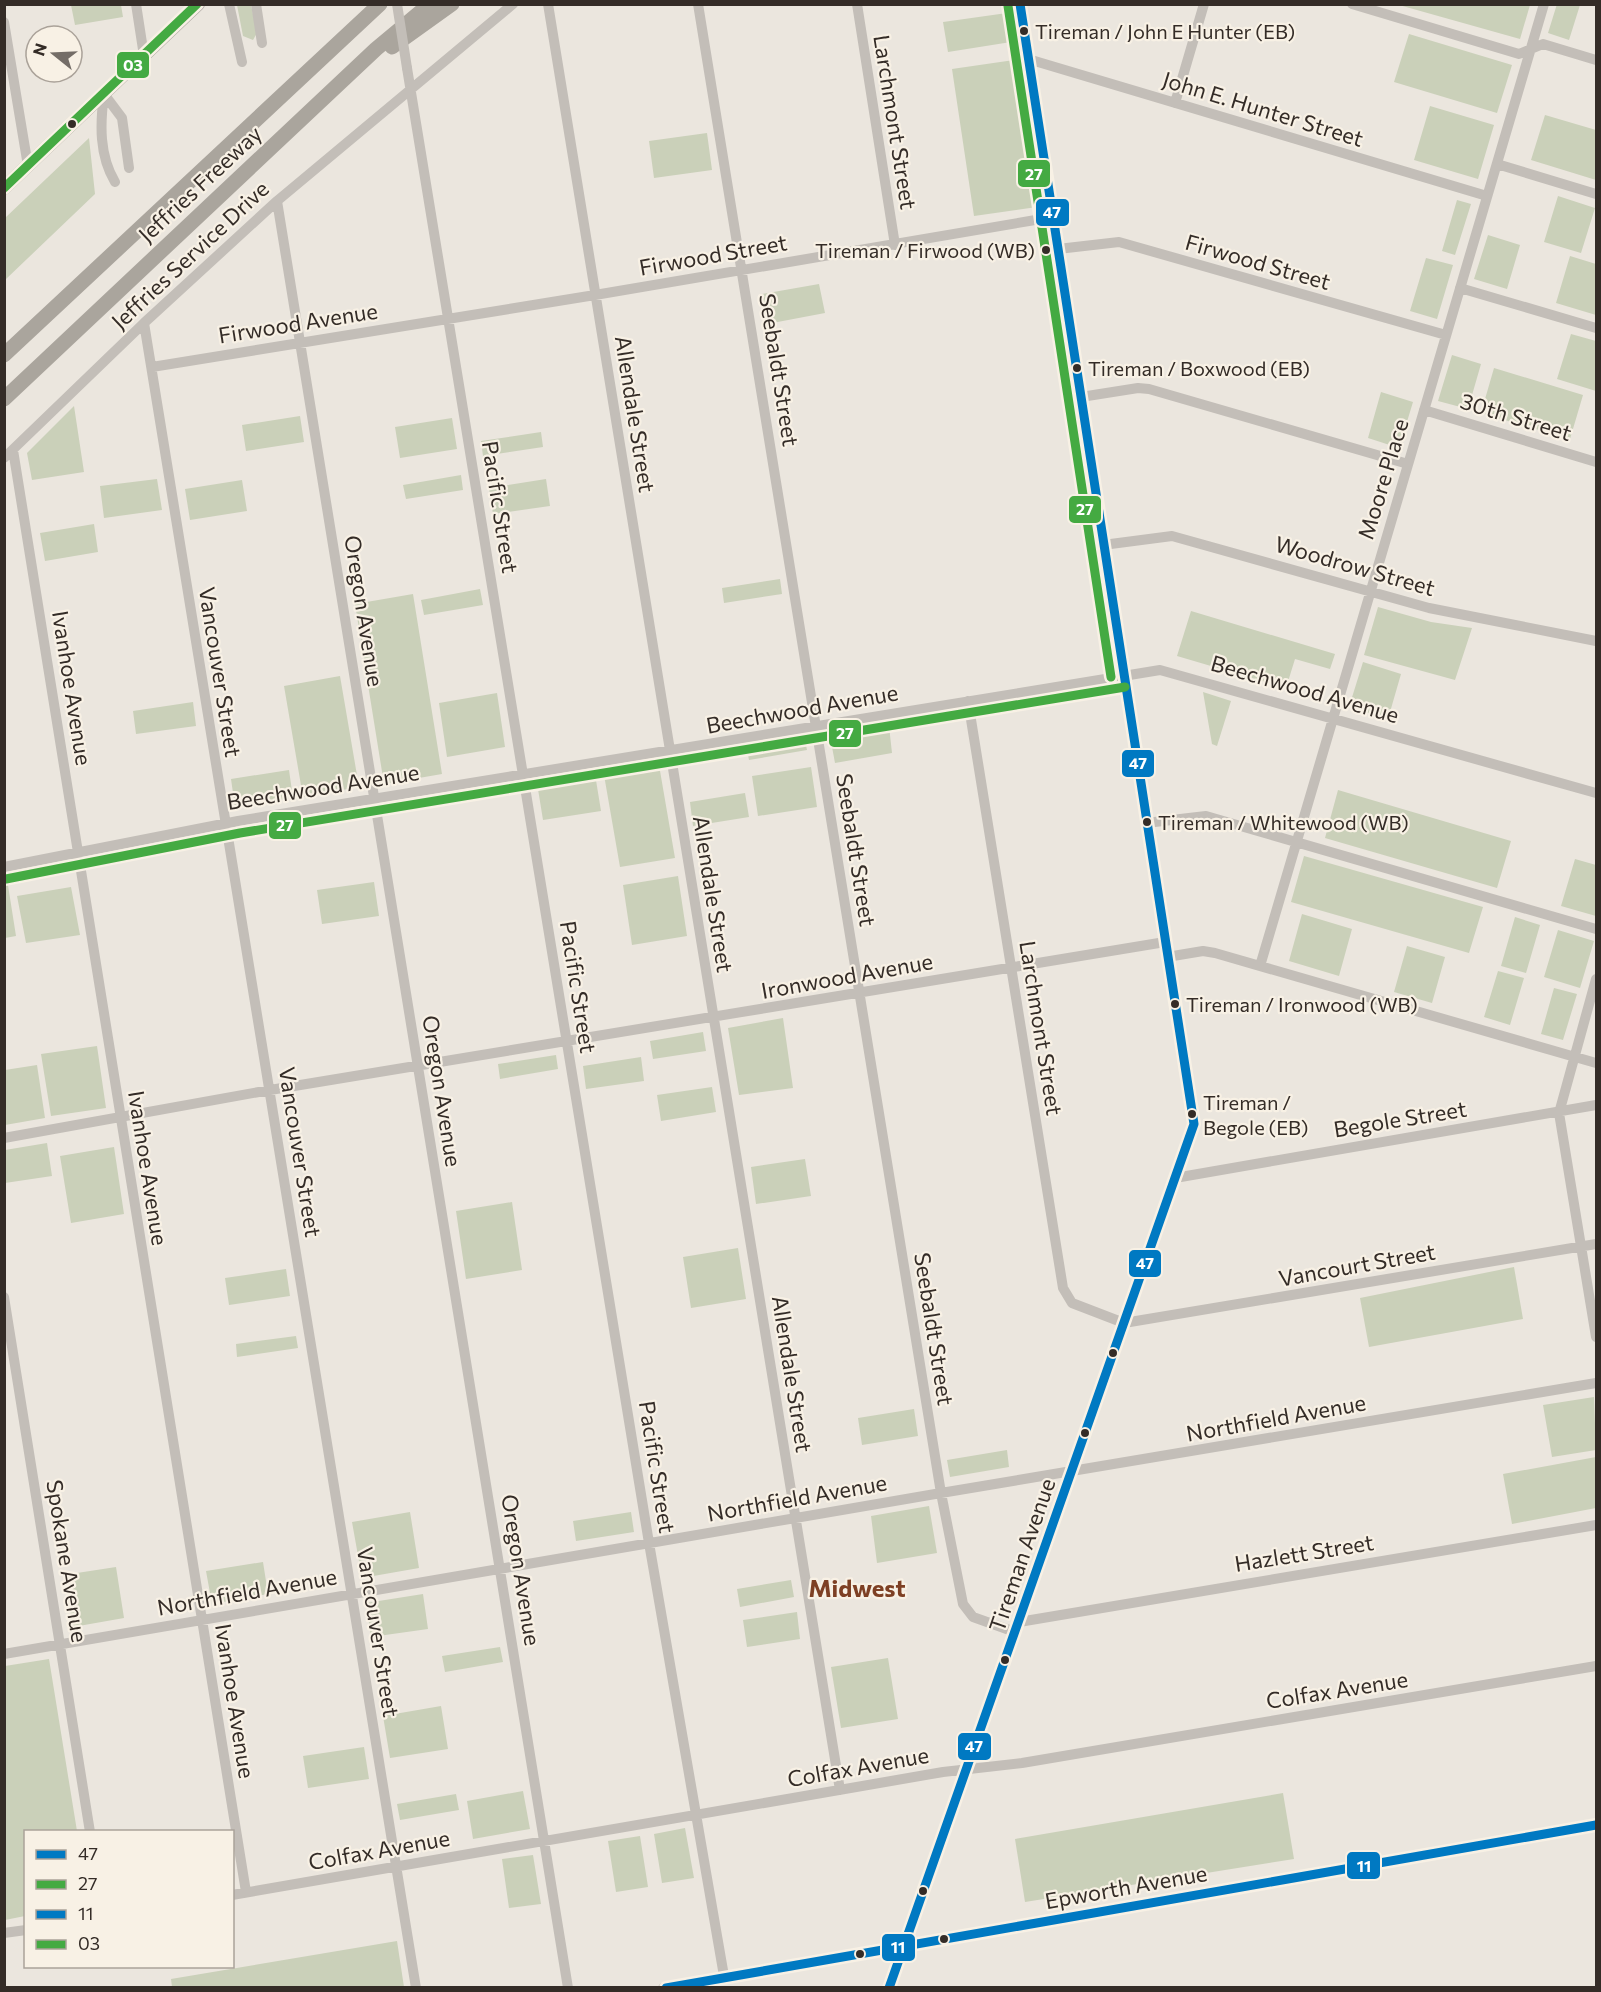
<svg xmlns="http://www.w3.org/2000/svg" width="1601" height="1992" font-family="Commissioner,sans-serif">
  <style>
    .green { fill: #cad0b9 }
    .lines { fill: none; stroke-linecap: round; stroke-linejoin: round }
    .minor { stroke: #c3beb8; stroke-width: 10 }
    .major { stroke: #b2aca7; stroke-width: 14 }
    .highway { stroke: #aaa59d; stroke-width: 15 }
    .minor-bridge { stroke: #c3beb8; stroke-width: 10 }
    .bus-1-casing { stroke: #f8f1e5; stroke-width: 14 }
    .bus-2-casing { stroke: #f8f1e5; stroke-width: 14 }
    .bus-3-casing { stroke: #f8f1e5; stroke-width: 14 }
    .bus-4-casing { stroke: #f8f1e5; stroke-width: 14 }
    .bus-1 { stroke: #0079c2; stroke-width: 9 }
    .bus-2 { stroke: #44aa42; stroke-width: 9 }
    .bus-3 { stroke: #0079c2; stroke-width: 9 }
    .bus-4 { stroke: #44aa42; stroke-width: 9 }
    .bus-dot { fill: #342c27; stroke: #f8f1e5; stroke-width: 2 }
    .labels { text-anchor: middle; stroke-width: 4.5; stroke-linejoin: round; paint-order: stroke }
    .bus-label { font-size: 20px; fill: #342c27; stroke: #f8f1e5; text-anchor: start }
    .street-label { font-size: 22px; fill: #342c27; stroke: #f8f1e5 }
    .neighbourhood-label { font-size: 24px; font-weight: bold; fill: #7e4024; stroke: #f8f1e5 }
    .line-badge { stroke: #f8f1e5; stroke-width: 2 }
    .badge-label { font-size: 16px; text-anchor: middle; font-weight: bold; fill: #fff }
  </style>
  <rect width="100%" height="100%" fill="#ebe6de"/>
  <path class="green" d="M1557,4L1580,5L1569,40L1548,33Z
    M71,5H121L123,17L75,25Z
    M237,5H251L257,33L253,40L243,36Z
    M1399,5H1530L1520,39Z
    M1007,13L1011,42L948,52L943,22Z
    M1409,34L1512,65L1497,113L1394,82Z
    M1014,60L1037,207L974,216L952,69Z
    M1430,106L1494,125L1478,179L1414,160Z
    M1545,115L1596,130V180L1531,160Z
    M707,133L712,170L654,178L649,141Z
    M89,138L95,194L5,280V218Z
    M1558,196L1595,208L1581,253L1544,242Z
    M1457,200L1471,204L1455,255L1442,251Z
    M1488,235L1520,245L1507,289L1474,279Z
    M1570,256L1596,264V315L1556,303Z
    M1426,258L1453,265L1437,319L1410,311Z
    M819,284L825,313L767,324L762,294Z
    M1571,334L1596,341V391L1557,379Z
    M1452,355L1481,364L1468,409L1438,401Z
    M1494,368L1583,395L1570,439L1481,413Z
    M1381,392L1413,402L1399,448L1368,438Z
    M74,406L84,472L32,480L27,453Z
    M300,416L304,442L246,451L242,425Z
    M452,418L457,449L400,458L395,427Z
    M541,432L543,447L483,456L481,441Z
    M461,475L463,490L406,499L403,485Z
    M157,479L162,510L104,518L100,486Z
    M546,479L550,506L493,514L489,488Z
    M242,480L247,511L190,520L185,489Z
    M94,524L98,552L45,561L40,533Z
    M780,579L782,594L724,603L722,588Z
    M480,589L483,605L424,615L421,600Z
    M413,594L442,774L384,784L355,604Z
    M1378,607L1431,622L1472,628L1455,680L1364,655Z
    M1191,611L1335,654L1330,669L1295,659L1286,688L1177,656Z
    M1363,662L1401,674L1388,719L1349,707Z
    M340,676L359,787L303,797L284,686Z
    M1203,692L1231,701L1217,746L1212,744Z
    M497,693L505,747L447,757L439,703Z
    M193,702L196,726L136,734L133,711Z
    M889,726L892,753L835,763L830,736Z
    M805,740L807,750L749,760L747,750Z
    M659,765L675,858L620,867L604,775Z
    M811,767L817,807L758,816L752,776Z
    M289,770L293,798L235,807L231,779Z
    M595,774L601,811L543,820L537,783Z
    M1338,790L1511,841L1497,888L1325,838Z
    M745,793L749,817L693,826L690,802Z
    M1304,856L1483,907L1469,953L1291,902Z
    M1575,859L1596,865V916L1561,906Z
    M678,876L687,936L632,945L623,885Z
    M5,879H7L16,936L5,938Z
    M374,882L379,916L322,924L317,890Z
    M71,887L80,935L26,943L17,896Z
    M1302,914L1352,929L1339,976L1289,961Z
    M1515,917L1540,925L1526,973L1501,966Z
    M1558,930L1594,941L1580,988L1544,977Z
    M1407,946L1445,957L1432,1003L1394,992Z
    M1498,971L1524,978L1510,1025L1484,1017Z
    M1554,988L1577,994L1563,1040L1541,1034Z
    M783,1018L793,1088L739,1095L728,1028Z
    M703,1032L706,1051L653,1059L650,1041Z
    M97,1046L106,1108L51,1116L41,1054Z
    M556,1055L558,1069L500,1079L498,1064Z
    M641,1057L644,1081L586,1089L583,1066Z
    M37,1065L45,1118L5,1125V1070Z
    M712,1087L716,1112L661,1121L657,1095Z
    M47,1143L52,1176L5,1183V1150Z
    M114,1147L124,1214L71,1223L60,1156Z
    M805,1159L811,1196L756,1204L751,1167Z
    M512,1202L522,1270L466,1279L456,1211Z
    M738,1248L746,1299L691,1308L683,1257Z
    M1514,1267L1523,1319L1369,1347L1360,1298Z
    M286,1269L290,1296L229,1305L225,1278Z
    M296,1336L298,1348L237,1357L236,1344Z
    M1594,1397L1596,1450L1552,1457L1543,1405Z
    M914,1409L918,1436L862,1445L858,1418Z
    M1007,1450L1009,1467L950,1477L947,1460Z
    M1596,1457V1508L1512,1524L1503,1474Z
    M929,1506L937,1553L877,1563L871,1516Z
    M410,1512L419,1568L362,1578L352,1522Z
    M631,1512L634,1532L576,1541L573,1521Z
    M263,1562L268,1594L212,1604L206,1571Z
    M116,1567L124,1618L73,1627L64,1575Z
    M791,1580L794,1597L740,1607L737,1589Z
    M423,1594L428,1629L371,1637L366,1603Z
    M797,1612L800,1639L747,1647L743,1620Z
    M500,1647L503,1662L445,1672L442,1656Z
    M888,1658L898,1719L841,1728L831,1667Z
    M49,1659L77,1831L26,1832L25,1916L5,1920V1666Z
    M441,1706L448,1749L390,1758L383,1716Z
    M364,1747L369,1779L308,1788L303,1756Z
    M523,1791L530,1829L473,1839L467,1801Z
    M1283,1793L1294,1859L1025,1902L1015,1839Z
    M456,1794L459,1810L400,1820L397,1804Z
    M685,1828L694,1878L662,1883L654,1834Z
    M640,1836L648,1887L616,1892L608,1841Z
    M533,1855L541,1904L509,1908L502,1859Z
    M397,1941L404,1987H172L171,1979Z"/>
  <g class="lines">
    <path class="minor" d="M136,4L144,56
      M229,4L242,62
      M256,4L262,43
      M548,4L840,1790
      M698,4L941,1493L963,1604L973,1617L1015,1632
      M857,4L895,245
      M1352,4L1519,54L1543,44L1596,60
      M4,22L28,166
      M1028,59L1487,196
      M407,68L649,1543L724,1976
      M1175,103L1204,4
      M1497,164L1596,194
      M115,182C99,155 100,124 104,94L122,118L129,168
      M277,201L568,1988
      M1058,249L1119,242L1446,335
      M1460,288L1596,328
      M144,323L416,1988
      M152,367L595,295L1053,217
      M1081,397L1138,388L1149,389L1408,464
      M1424,410L1596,462
      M13,450L246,1892
      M4,458L144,323L277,201L513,4
      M1103,545L1172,536L1429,608L1596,641
      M968,701L1063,1288L1072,1303L1124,1323L1596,1244
      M1146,823L1206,816L1596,929
      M4,867L238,821L1160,670L1596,793
      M1167,957L1203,951L1215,953L1596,1063
      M1260,966L1544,4
      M1596,979L1559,1113L1596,1337
      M4,1138L270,1090L1165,942
      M1175,1178L1596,1105
      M4,1297L90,1832
      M1019,1622L1596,1525
      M4,1654L941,1493L1596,1383
      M232,1895L943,1772L1022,1763L1596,1666
      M4,1933L26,1930
      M663,1988L1596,1825
      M889,1988L1194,1124L1020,4"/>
    <path class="major" d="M4,188L198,4"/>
    <path class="highway" d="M392,47L452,4
      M4,355L380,4
      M4,399L376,49L430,4"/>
    <path class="minor-bridge" d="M397,4L407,68"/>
    <defs>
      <path id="bus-1" d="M889,1988L1194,1124L1020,4"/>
      <path id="bus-2" d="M1008,6L1111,677
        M6,879L240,833L1125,687"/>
      <path id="bus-3" d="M666,1988L1596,1825"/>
      <path id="bus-4" d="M4,188L197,4"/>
    </defs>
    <use href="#bus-1" class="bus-1-casing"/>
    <use href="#bus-2" class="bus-2-casing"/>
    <use href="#bus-3" class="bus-3-casing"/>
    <use href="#bus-4" class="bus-4-casing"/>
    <use href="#bus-1" class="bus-1"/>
    <use href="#bus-2" class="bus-2"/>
    <use href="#bus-3" class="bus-3"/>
    <use href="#bus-4" class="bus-4"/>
  </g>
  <g class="bus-dot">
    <circle cx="1024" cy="31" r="5"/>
    <circle cx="72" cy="124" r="5"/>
    <circle cx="1046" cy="250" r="5"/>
    <circle cx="1077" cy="368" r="5"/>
    <circle cx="1147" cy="822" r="5"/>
    <circle cx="1175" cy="1004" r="5"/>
    <circle cx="1192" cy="1114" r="5"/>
    <circle cx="1113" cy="1353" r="5"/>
    <circle cx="1085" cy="1433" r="5"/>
    <circle cx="1005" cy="1660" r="5"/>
    <circle cx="923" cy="1891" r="5"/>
    <circle cx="944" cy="1939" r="5"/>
    <circle cx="860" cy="1954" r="5"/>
  </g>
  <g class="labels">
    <g class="bus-label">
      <text x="1035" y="39">Tireman / John E Hunter (EB)</text>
      <text x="1035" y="258" text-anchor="end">Tireman / Firwood (WB)</text>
      <text x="1088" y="376">Tireman / Boxwood (EB)</text>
      <text x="1158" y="830">Tireman / Whitewood (WB)</text>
      <text x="1186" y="1012">Tireman / Ironwood (WB)</text>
      <text x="1203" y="1110">Tireman /<tspan x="1203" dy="25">Begole (EB)</tspan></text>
    </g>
    <g class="street-label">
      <text transform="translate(1263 109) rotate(17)" y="8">John E. Hunter Street</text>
      <text transform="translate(895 122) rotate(81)" y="8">Larchmont Street</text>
      <text transform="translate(200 184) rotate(-43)" y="8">Jeffries Freeway</text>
      <text transform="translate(190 255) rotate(-43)" y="8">Jeffries Service Drive</text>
      <text transform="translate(713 255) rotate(-10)" y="8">Firwood Street</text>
      <text transform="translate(1258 262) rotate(16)" y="8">Firwood Street</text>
      <text transform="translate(298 323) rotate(-9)" y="8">Firwood Avenue</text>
      <text transform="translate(779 370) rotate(81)" y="8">Seebaldt Street</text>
      <text transform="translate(635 414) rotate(81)" y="8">Allendale Street</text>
      <text transform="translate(1516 417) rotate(17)" y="8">30th Street</text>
      <text transform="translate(1383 479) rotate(-73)" y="8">Moore Place</text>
      <text transform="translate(500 507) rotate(81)" y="8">Pacific Street</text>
      <text transform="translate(1355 566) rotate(16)" y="8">Woodrow Street</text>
      <text transform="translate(364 611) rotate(81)" y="8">Oregon Avenue</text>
      <text transform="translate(220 672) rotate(81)" y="8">Vancouver Street</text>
      <text transform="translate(72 688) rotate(81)" y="8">Ivanhoe Avenue</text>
      <text transform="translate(1305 689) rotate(16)" y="8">Beechwood Avenue</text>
      <text transform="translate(802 709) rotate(-10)" y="8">Beechwood Avenue</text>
      <text transform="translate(323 787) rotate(-9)" y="8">Beechwood Avenue</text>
      <text transform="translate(856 850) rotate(81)" y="8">Seebaldt Street</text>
      <text transform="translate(713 894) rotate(81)" y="8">Allendale Street</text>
      <text transform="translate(847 976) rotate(-10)" y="8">Ironwood Avenue</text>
      <text transform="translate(578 987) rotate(81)" y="8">Pacific Street</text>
      <text transform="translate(1041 1028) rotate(81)" y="8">Larchmont Street</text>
      <text transform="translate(442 1091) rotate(81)" y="8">Oregon Avenue</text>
      <text transform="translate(1400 1119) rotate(-9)" y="8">Begole Street</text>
      <text transform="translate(300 1152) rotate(81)" y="8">Vancouver Street</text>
      <text transform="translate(148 1168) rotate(81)" y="8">Ivanhoe Avenue</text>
      <text transform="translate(1357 1265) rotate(-10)" y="8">Vancourt Street</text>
      <text transform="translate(934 1329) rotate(81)" y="8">Seebaldt Street</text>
      <text transform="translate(792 1374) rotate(81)" y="8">Allendale Street</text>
      <text transform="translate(1276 1418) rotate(-10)" y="8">Northfield Avenue</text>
      <text transform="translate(657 1467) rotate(81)" y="8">Pacific Street</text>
      <text transform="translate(797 1498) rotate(-10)" y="8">Northfield Avenue</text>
      <text transform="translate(1304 1553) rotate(-9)" y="8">Hazlett Street</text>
      <text transform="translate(1022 1555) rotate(-71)" y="8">Tireman Avenue</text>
      <text transform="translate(67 1561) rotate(81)" y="8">Spokane Avenue</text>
      <text transform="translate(521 1570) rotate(81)" y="8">Oregon Avenue</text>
      <text transform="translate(247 1592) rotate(-10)" y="8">Northfield Avenue</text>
      <text transform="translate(378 1632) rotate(81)" y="8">Vancouver Street</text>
      <text transform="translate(1337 1690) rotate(-9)" y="8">Colfax Avenue</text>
      <text transform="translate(235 1701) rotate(81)" y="8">Ivanhoe Avenue</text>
      <text transform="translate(858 1767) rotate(-10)" y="8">Colfax Avenue</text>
      <text transform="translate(379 1850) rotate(-10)" y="8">Colfax Avenue</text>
      <text transform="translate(1126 1887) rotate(-10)" y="8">Epworth Avenue</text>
    </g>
    <g class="neighbourhood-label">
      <text x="857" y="1597">Midwest</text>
    </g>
  </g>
  <g class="line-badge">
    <rect x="116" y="51" width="34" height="28" rx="6" fill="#44aa42"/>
    <rect x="1017" y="159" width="34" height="29" rx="6" fill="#44aa42"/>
    <rect x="1035" y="198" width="35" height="29" rx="6" fill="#0079c2"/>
    <rect x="1068" y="495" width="34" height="29" rx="6" fill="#44aa42"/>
    <rect x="828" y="719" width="34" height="29" rx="6" fill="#44aa42"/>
    <rect x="1121" y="749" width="34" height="29" rx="6" fill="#0079c2"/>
    <rect x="268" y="811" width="34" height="29" rx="6" fill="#44aa42"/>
    <rect x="1128" y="1249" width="34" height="29" rx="6" fill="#0079c2"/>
    <rect x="957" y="1732" width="35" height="29" rx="6" fill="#0079c2"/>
    <rect x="1346" y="1851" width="35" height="29" rx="6" fill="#0079c2"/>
    <rect x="881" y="1933" width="35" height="29" rx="6" fill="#0079c2"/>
  </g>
  <g class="badge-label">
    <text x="133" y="71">03</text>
    <text x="1034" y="180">27</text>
    <text x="1052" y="218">47</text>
    <text x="1085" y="515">27</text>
    <text x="845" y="739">27</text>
    <text x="1138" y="769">47</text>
    <text x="285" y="831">27</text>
    <text x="1145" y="1269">47</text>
    <text x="974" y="1752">47</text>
    <text x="1364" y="1872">11</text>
    <text x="898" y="1953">11</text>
  </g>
  <rect width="1601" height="1992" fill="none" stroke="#342c27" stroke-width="12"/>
  <rect x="24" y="1830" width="210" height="138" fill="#f8f1e5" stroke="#aaa299" stroke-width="1.5"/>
  <rect x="36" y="1850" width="30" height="9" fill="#0079c2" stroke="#aaa299" stroke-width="1.5"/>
  <text x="78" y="1860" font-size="18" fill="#342c27">47</text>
  <rect x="36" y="1880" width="30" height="9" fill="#44aa42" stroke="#aaa299" stroke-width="1.5"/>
  <text x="78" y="1890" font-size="18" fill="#342c27">27</text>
  <rect x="36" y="1910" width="30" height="9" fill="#0079c2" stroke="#aaa299" stroke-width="1.5"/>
  <text x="78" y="1920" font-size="18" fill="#342c27">11</text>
  <rect x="36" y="1940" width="30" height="9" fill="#44aa42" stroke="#aaa299" stroke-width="1.5"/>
  <text x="78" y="1950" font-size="18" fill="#342c27">03</text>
  <g transform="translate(54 54) rotate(288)"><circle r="28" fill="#f8f1e5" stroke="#aaa299" stroke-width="1.5"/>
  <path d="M0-4.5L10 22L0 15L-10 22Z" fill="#746d67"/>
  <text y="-9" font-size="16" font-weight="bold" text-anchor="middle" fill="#342c27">N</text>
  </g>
</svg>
